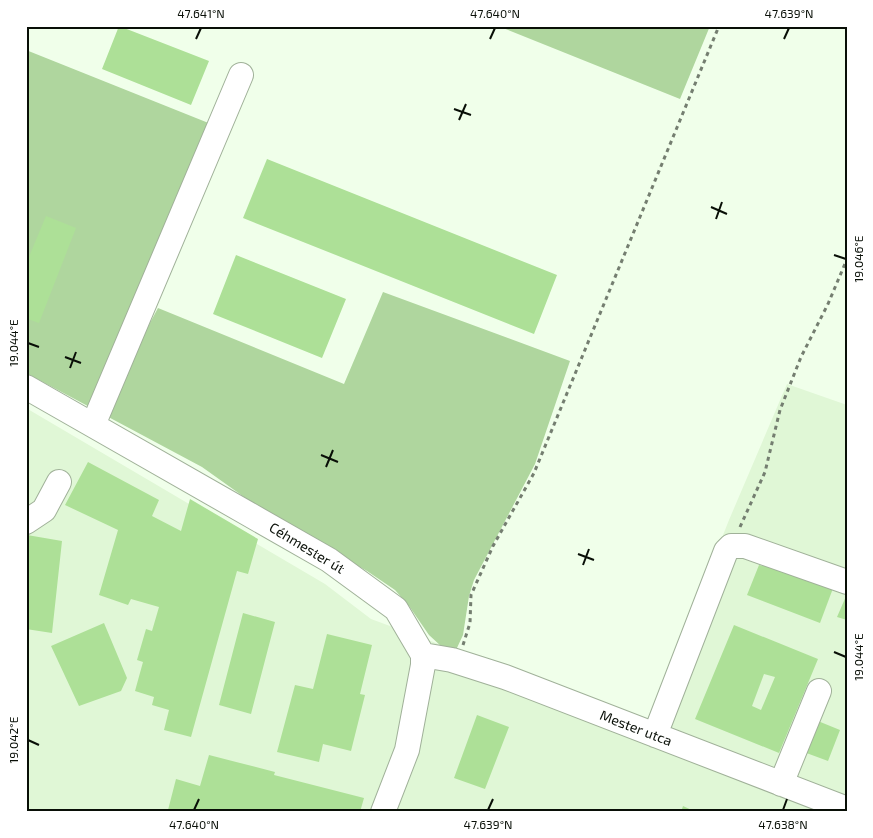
<svg xmlns="http://www.w3.org/2000/svg" width="873" height="838" font-family="'Exo 2',sans-serif">
  <style>
    .built { fill: #e0f7d6 }
    .green { fill: #afd69e }
    .building { fill: #ade097; fill-rule: evenodd }
    .lines { fill: none; stroke-linecap: round; stroke-linejoin: round }
    .minor-casing { stroke: #a0b199; stroke-width: 26 }
    .path { stroke: #747e70; stroke-width: 3; stroke-dasharray: 4 4; stroke-linecap: butt }
    .minor { stroke: #fff; stroke-width: 24 }
    .ticks { fill: none; stroke: #090f07; stroke-width: 2 }
    .labels { text-anchor: middle; stroke-width: 4; stroke-linejoin: round; paint-order: stroke }
    .street-label { font-size: 14px; fill: #090f07; stroke: #fff }
    .neatline { fill: none; stroke: #090f07; stroke-width: 2 }
    .ticks-label { font-size: 12px; text-anchor: middle; fill: #090f07 }
  </style>
  <rect width="100%" height="100%" fill="#f0ffea"/>
  <path class="built" d="M787,384L847,405V812H26V408L325,584L371,619L647,721L651,716L729,520Z"/>
  <path class="green" d="M498,26H710L680,99Z
    M26,50L216,126L105,406L158,308L344,384L383,292L570,361L535,464L474,580L469,596L463,635L456,650L442,647L429,635L409,606L395,590L367,571L272,517L202,467L26,373Z"/>
  <path class="building" d="M119,26L209,61L191,105L102,69Z
    M267,159L557,275L534,334L243,218Z
    M46,216L76,228L39,323L28,319L26,323V264Z
    M236,255L346,299L322,358L213,314Z
    M88,462L159,500L152,516L181,531L190,499L258,539L248,574L237,571L191,737L164,730L169,710L152,705L154,697L135,691L143,662L137,660L146,629L152,631L159,607L131,599L128,605L99,595L118,530L65,505Z
    M27,535L62,541L52,633L26,629Z
    M766,557L835,583L820,623L747,595L759,565L763,566Z
    M847,594V620L837,617Z
    M243,613L275,622L251,714L219,705Z
    M104,623L127,678L121,691L79,706L51,646Z
    M734,625L818,659L779,753L695,719ZM764,674L775,677L761,710L752,706Z
    M327,634L372,645L360,694L365,695L351,751L323,744L319,762L277,752L295,685L313,689Z
    M477,715L509,727L485,789L454,778Z
    M813,719L840,730L828,761L801,751Z
    M209,755L275,772L274,775L364,798L360,812H175L168,810L176,779L200,786Z
    M683,806L696,812H681Z"/>
  <g class="lines">
    <defs>
      <path id="minor" d="M26,387L329,560L396,609L423,655V665L407,750L383,812
        M93,425L241,75
        M26,522L44,510L59,482
        M423,655L452,660L505,677L847,809
        M655,735L726,551L731,546H745L847,582
        M781,784L819,691"/>
    </defs>
    <use href="#minor" class="minor-casing"/>
    <path class="path" d="M740,527L765,472L780,410L801,357L828,304L847,259
      M463,645L470,623L471,595L493,546L534,473L719,26"/>
    <use href="#minor" class="minor"/>
  </g>
  <path class="ticks" d="M196,39L201,28M490,39L495,28M784,39L789,28M454,109L471,115M459,120L466,104M711,207L727,214M716,219L722,202M834,255L846,259M28,343L39,347M65,357L81,363M70,368L76,352M321,455L338,462M326,467L333,450M578,554L594,560M583,565L589,549M834,652L846,657M28,740L39,745M194,810L199,799M488,810L493,799M783,810L787,799"/>
  <g class="labels">
    <g class="street-label">
      <text transform="translate(307 548) rotate(31)" y="5">Céhmester út</text>
      <text transform="translate(636 728) rotate(21)" y="5">Mester utca</text>
    </g>
  </g>
  <rect width="873" height="838" fill="none" stroke="#ffffff" stroke-width="55"/>
  <rect x="28" y="28" width="818" height="782" class="neatline"/>
  <g class="ticks-label">
    <text x="201" y="18">47.641°N</text>
    <text x="495" y="18">47.640°N</text>
    <text x="789" y="18">47.639°N</text>
    <text transform="translate(859 259) rotate(-90)" y="4">19.046°E</text>
    <text transform="translate(14 343) rotate(-90)" y="4">19.044°E</text>
    <text transform="translate(859 657) rotate(-90)" y="4">19.044°E</text>
    <text transform="translate(14 740) rotate(-90)" y="4">19.042°E</text>
    <text x="194" y="829">47.640°N</text>
    <text x="488" y="829">47.639°N</text>
    <text x="783" y="829">47.638°N</text>
  </g>
</svg>
